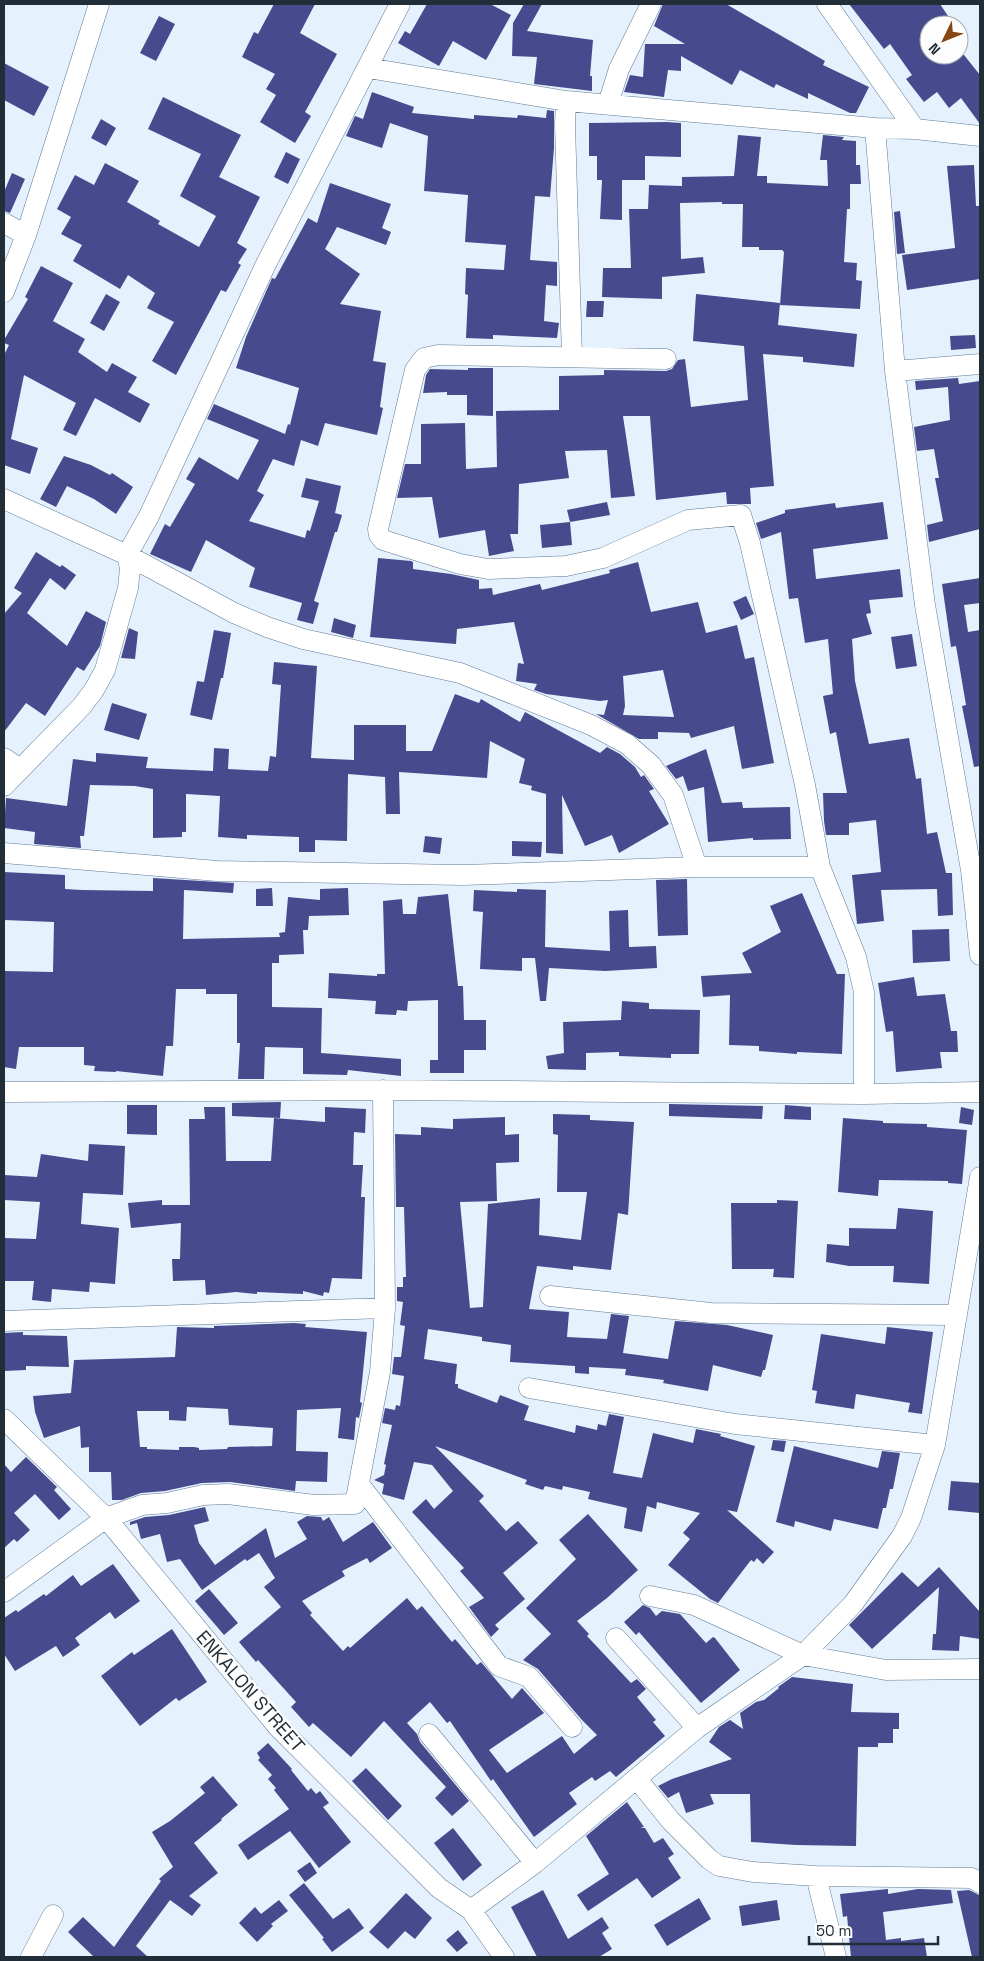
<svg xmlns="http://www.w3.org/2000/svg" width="984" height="1961" font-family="'Space Grotesk',sans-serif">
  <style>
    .building { fill: #474b8d; fill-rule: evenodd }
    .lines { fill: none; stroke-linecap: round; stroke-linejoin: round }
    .street-casing { stroke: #5f7b94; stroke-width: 21 }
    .street { stroke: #fff; stroke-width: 20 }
    .labels { text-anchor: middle; stroke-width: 5; stroke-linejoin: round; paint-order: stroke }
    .street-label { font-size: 19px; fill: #212d37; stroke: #fdfdfd }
  </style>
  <rect width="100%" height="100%" fill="#e5f2fd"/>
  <path class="building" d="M274,4H315L300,33L337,54L305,112L311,116L295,143L260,122L276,95L266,89L275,74L242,57L254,32L258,34Z
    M427,4H490L511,15L486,60L453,41L439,66L398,43L405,31L410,34Z
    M524,4H542L527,31L593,40L590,76H592V91L534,84L537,57L512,56L513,23Z
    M663,4H726L825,61L823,65L869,87L856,113H850L808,93V99L776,84L774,88L740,70L732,85L681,56V71L668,70L664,97L624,92L630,75L643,77L645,44H685L654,26Z
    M849,4H940L954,25H929V55H964L980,75V124L961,98L949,108L937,92L924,102L906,79L912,75L890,44L884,49Z
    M159,16L175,24L156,61L140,53Z
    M4,63L49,87L34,116L4,100Z
    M372,92L414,107L412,113L474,119V115L517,118L518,115L546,118L547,110L554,111V148L550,197L535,196L530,260L557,262V286L546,285L544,321L559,323L557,338L493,335V339L466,338L468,295L465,294L466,268L504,270L506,245L465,242L468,195L424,191L428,136L390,123L382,148L346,136L355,116L363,119Z
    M163,97L241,135L219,177L260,197L237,243L247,249L238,263L241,265L226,292L221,290L176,375L152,361L174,322L147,308L155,293L128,275L120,289L73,261L82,245L61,234L71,217L57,209L75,175L94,185L105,163L139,181L127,202L160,221L158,224L199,247L216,216L180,196L201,154L148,129Z
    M101,119L116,128L106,146L91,138Z
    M666,122L681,123V157L645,156V180H622V220L600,219L602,180H597V156H589V123Z
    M738,135L761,137L757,176H767V183L828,186L827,160H820L823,135L844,137L842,140L856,141V165H860L861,184H850V209H847L844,262L857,263L856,280L862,281L860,309L780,305L784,252L782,250H759V247H742L743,204H722V202L680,203L681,259L703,257L705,273L662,277V299L602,297L603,268H631L629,209H648L649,185L682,186V177L734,176Z
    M286,152L300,159L288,184L274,177Z
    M974,165L976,206H980V279L907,290L902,255L955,248L947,166Z
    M12,173L25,179L10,213L4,211V192Z
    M330,183L391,204L382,228L391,232L386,245L337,227L325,249L360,274L340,304L381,311L373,361L386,363L380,407L383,408L377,435L325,423L318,446L301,440L294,466L273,459L257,491L264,495L249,521L305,538L307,530L310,531L319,501L301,497L306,478L341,486L335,513L342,515L337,532H335L314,601L319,603L313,624L297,620L302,603L249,587L255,568L206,540L191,572L150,554L165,524L170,527L195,484L186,479L199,457L238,480L259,440L207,419L214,404L285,434L288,424L290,425L299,388L236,368L246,337L272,278L275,279L308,218L317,223Z
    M900,211L905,253L897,254L894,212Z
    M41,266L73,283L53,321L85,339L78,352L107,372L112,363L137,377L128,392L150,404L140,423L95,398L76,436L63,430L76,403L24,375L11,439L38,448L30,474L4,465V355L9,345L4,343V340L28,299L25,297Z
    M106,294L120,302L104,331L90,323Z
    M696,294L780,303L778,325L857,334L854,367L803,362V357L763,354L774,486L750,488L751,504H727L726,492L656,500L650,416H623L635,496L611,498L607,450L565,451L569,478L519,484L518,534H510L514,551L489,556L485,530L439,538L432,497L397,498L405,464H421V424L465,423L466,469L497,467L496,411L559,410V376L604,375V370L666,371L672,369L678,360L685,359L691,407L748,400L744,346L693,341Z
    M587,301H604L603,317H586Z
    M975,335L976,348L951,350L950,336Z
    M468,368H493V416L467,415V395H447V392L423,393L426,375L430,369L468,370Z
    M958,378L959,384L980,381V529L929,542L927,525L943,521L935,478H939L934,449L917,451L914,427L950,420L948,387L916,390L915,381Z
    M64,456L91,465L110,475L112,473L133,487L116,514L94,499L67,486L56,507L40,499Z
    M607,502L610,515L570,522L567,510Z
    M883,502L888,539L813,549L816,579L900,569L903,597L869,600L871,613L866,614L872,634L852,639L855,681L869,744L909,738L916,779L921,778L927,834L937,832L946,873H952L953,915L938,916L937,889L881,890L884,921L857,924L852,875L881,872L876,820L849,823V835H826L824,821L823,793H847L836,732L830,734L823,696L833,694L828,639L805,643L798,598L789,599L781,532L761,539L756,523L785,513V510L835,503L836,508Z
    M570,522L572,545L542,548L540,525Z
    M36,552L60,567L62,565L76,575L65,590L50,578L27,613L67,646L86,611L106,622L100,646L84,671L77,667L45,716L26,703L4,732V614L22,593L14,588Z
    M378,558L411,561L413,562V569L451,574L479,580V589L492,588L493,595L540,584L542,590L610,573L609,570L638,562L651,612L698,602L706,633L737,625L745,659L754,657L774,763L742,769L734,726L691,738L689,733L658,732V739H639L596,714L604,715L608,700L600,701L546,694L534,690L537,684L516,681L518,663L524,664L514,622L457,629L456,644L370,637ZM663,670L674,717L623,715L625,706L623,676Z
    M980,578V603L964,605L968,632L980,630V766L974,767L962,706L966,705L956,646L951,647L942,584Z
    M746,596L754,614L741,620L733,602Z
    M334,618L356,625L353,638L331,632Z
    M129,628L138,632L135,659L121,658Z
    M214,630L231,633L223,678H221L212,720L190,715L197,681L204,682Z
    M912,634L917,666L896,669L891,637Z
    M274,662L317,666L311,758L354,760V725H406V751H432L455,694L479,703L481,699L520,722L525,712L600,753L607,747L620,754L635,767L641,777L644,775L654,789L649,791L669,824L619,853L612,835L585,846L562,795L563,854L546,853V794L531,790L532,786L519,783L525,759L490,741L487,778L399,772L400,814H386L385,777L348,774L347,841L315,840V852H299V837L247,835V839L218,837L220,796L186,794V832H182V837L153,838V789L135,786L90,785L84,836H80L81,848L34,844L35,832L4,828L6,798L67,806L73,759L96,762V753L148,757L146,768L213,771L214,748L229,749L228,769L268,771L270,756L276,757L281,685L272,684Z
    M112,703L147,714L139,740L104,730Z
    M706,749L722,803L742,802L743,808L790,807L791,839L753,840V838L708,842L704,787L688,791L683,776L676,779L666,766Z
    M425,836L442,838L440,854L423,852Z
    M512,841L542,842L541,857L512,856Z
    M4,872L65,875V889L82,890L153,891V878L234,883L233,893L184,890L183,939L280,937L279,933L285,932L288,897L320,900V889L348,888L349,915L309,916L308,930H303L304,954L279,955V963H272V1007L322,1008L321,1053L401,1059V1076L348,1070L347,1075L303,1074V1048L265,1047L264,1079H238L240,1043H237V994H206V989H176L173,1046H166L163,1076L116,1071V1072L94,1071L95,1066L84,1065V1047H19L16,1069L4,1067V971L53,972L54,922L4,920Z
    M687,879L688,935L658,936L656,880Z
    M272,888L273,906H256V889Z
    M517,889L546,890L545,947L610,951L609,911L628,910L629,947L656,946L657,968L605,971L549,968L546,1001H540L535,958H522V971L480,969L483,912L473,911L474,890L517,892Z
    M802,893L837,974H845L842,1054L797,1052V1054L759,1051V1046L729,1045L730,995L703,997L701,976L752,973L742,953L781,932L770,906Z
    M448,894L458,986H463L464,1020H486V1050H464V1073H430V1060H438V1000L408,1001L407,1011L397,1010L396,1015L375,1014L376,1001L328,998L329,973L377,976V974H385L383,901L402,899L403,914H416L418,897Z
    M949,929L950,961L913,963L912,930Z
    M914,977L917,996L945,994L951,1031H957L958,1052H940L942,1068L896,1072L893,1031L886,1032L878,983Z
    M622,1001L649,1003V1009L700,1010L699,1054H671V1058L619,1056V1052L586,1053V1070L548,1069L546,1056L564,1053L563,1022L621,1020Z
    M281,1102L280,1118L232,1116V1103Z
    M669,1104L763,1106L762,1119L669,1116Z
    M127,1105H157V1135L127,1134Z
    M785,1105L811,1107V1120L784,1119Z
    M204,1107H225L226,1161H271L274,1118L325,1122V1107L366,1109L365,1133L354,1132L353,1165H363L361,1197H365L362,1279L332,1278L329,1293L324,1292L323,1296L303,1291V1294L257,1292V1294L236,1292L206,1295L205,1280L173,1281L172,1259H180L181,1223L131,1228L128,1203L162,1200V1205H190L189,1119H205Z
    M961,1107L974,1110L972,1125L959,1123Z
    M553,1114L590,1115V1120L634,1122L628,1215L618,1213L611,1270L573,1266V1270L537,1266L529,1309L569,1312L567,1337L607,1339L611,1314L629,1316L623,1353L668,1359L675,1321L727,1325L773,1335L765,1370H763L761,1377L713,1365L708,1391L663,1383L664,1380L625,1375L626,1369L589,1367V1374L575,1373V1366L510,1362L511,1345L482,1341V1337L428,1329L424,1359L457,1364L455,1384H458V1388L497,1403L500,1395L529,1406L524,1420L575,1433L576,1425L597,1430L598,1424L606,1426L609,1414L624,1417L613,1473L642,1478L653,1433L693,1443L696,1429L721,1434L720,1436L755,1446L737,1512L727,1510L774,1552L763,1564L757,1558L754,1562L751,1560L718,1603L710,1599L668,1565L690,1539L683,1533L700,1513L657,1502L656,1509L647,1506L642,1532L624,1528L627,1508L588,1499L590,1492L563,1486L562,1490L545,1486L543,1490L525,1484L527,1480L435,1446L484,1496L479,1501L506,1531L518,1521L538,1543L503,1573L525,1599L495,1625L499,1629L491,1637L469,1607L484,1598L460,1571L464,1568L412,1512L426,1499L434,1509L453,1491L432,1465L414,1462L404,1500L382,1494L384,1484L374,1480L384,1475L386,1465L384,1464L392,1425L382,1423L385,1408L395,1410L396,1405L400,1406L404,1376L392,1374L394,1357H401L405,1326L400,1325L403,1302L397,1301V1287H403V1277H406L404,1207H396L395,1134L421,1135V1127L453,1129V1119L505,1117V1135L519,1134V1162L496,1163L497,1201L460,1202L470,1308L483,1307L488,1204L540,1198L539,1235L581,1240L587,1192H557L558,1135L553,1134Z
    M843,1118L883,1121V1123L927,1124V1127L967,1130L962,1184L948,1183V1181L879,1180L878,1196L838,1192Z
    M89,1144L125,1146L123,1195L83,1193L81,1224L119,1228L115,1284L90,1282L89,1292L52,1289L51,1302L32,1300L34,1281H4V1238L36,1239L40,1202L4,1200V1175L37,1177L41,1154L88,1161Z
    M777,1200L798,1201L794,1278L773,1277L774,1269H732L731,1203H777Z
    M898,1208L933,1211L929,1284L893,1282L894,1266H849L826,1262L827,1244L849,1246V1228L896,1229Z
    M294,1323L306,1324L305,1327L367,1332L360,1402L362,1403L359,1418L356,1417L354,1440L338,1438L341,1408L297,1410L296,1451L328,1452L327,1482L296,1481L295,1491L230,1482L202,1483L165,1491L141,1493L122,1500H112L111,1472H89V1447L81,1448L80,1426L44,1438L35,1412L33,1396L71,1393L74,1360L175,1357L177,1327L214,1328V1326ZM187,1407L228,1409L229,1425L273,1428L272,1446L228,1447L227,1449L199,1450V1448L194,1447H179V1450L147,1449V1447H140L137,1411H169V1420L186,1421Z
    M887,1327L933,1332L922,1414L908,1412L910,1403L856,1394L854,1409L815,1403L817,1391L812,1390L821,1334L885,1344Z
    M23,1332V1335L67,1336L69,1367L26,1366V1370L4,1371V1333Z
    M773,1440L786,1441L784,1452L771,1450Z
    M794,1446L878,1468L882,1451L900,1453L893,1489H890L886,1508H883L878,1529L834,1519L831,1531L795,1521L794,1527L776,1522Z
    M26,1457L57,1487L54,1490L71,1509L59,1520L35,1494L14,1513L30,1530L17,1542L14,1539L4,1548V1464L11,1472Z
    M951,1481L980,1483V1513L948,1510Z
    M205,1507L209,1521L194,1525L199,1543L215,1565L266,1528L275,1558L307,1539L297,1522L307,1516L321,1517L323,1521L329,1517L343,1542L373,1522L392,1548L370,1563L367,1558L342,1571L345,1576L302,1601L312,1613L310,1615L343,1651L348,1646L350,1648L407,1598L417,1610L422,1606L452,1642L455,1639L477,1665L481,1662L512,1699L522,1688L544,1713L489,1750L507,1773L562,1736L574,1754L597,1735L582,1720L538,1669L523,1660L551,1634L526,1608L576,1559L559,1540L588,1514L638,1570L607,1598L577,1621L589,1634L587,1636L631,1683L637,1679L646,1689L637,1697L656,1720L653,1722L665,1736L616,1777L610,1771L595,1781L592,1777L569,1793L577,1804L534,1837L493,1779L491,1781L450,1721L447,1723L430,1702L407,1723L417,1734L420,1742L469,1801L452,1816L435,1798L446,1787L384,1721L351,1757L313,1723L309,1727L291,1707L296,1702L258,1660L256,1662L239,1642L281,1607L264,1587L275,1578L259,1553L247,1561L245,1559L202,1590L180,1559L167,1562L160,1534L141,1539L137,1523L130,1525V1522L145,1517L169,1515Z
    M113,1564L140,1601L115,1619L110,1612L75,1638L80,1645L63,1657L56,1646L15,1671L4,1654V1618L16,1610L18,1612L44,1594L46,1596L73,1575L81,1586Z
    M939,1567L980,1612V1639L960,1636L959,1651L932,1650L933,1634H936L939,1587L872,1649L849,1625L902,1572L918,1587Z
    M209,1589L238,1623L224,1635L195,1601Z
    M643,1605L650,1608L656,1616L662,1611L680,1614L706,1643L713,1637L715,1638L740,1670L701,1703L639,1632L636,1635L624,1622Z
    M172,1629L207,1682L179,1701L176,1698L140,1726L101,1676L132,1652L134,1655Z
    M792,1677L853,1684L851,1712L899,1713V1729H893V1743H878V1747H858L856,1846L796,1845L751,1842L750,1794H710L714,1804L686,1813L679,1792L668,1798L658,1786L672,1779L732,1759L709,1742L719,1727L730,1720L743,1729L740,1713L756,1702L764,1700L779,1688L778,1687Z
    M268,1743L292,1769L291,1770L308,1791L311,1788L316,1794L320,1791L329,1803L323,1807L351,1842L319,1868L290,1831L248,1860L238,1845L289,1809L274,1790L276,1788L268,1779L272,1775L258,1760L260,1758L257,1753Z
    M366,1768L402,1806L388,1820L352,1781Z
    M213,1776L238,1805L221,1819L222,1820L194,1843L218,1873L189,1896L201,1905L192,1916L170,1900L136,1946L148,1957H94L68,1932L83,1917L114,1947L161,1881L159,1879L173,1867L152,1832L170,1821L205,1793L200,1787Z
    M627,1802L644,1827L640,1828H645L654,1843L663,1838L674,1854L668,1858L681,1878L652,1898L637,1878L588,1911L577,1895L609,1874L586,1836Z
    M453,1828L482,1865L463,1881L434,1843Z
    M310,1862L317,1873L305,1882L297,1871Z
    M304,1883L333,1919L349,1908L364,1928L332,1952L322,1939L324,1938L289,1895Z
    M888,1889V1894L918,1889L951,1890L953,1903L883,1912L886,1940L901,1938V1941L924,1938L927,1957H851L847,1916L843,1917L840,1894Z
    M543,1890L568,1939L602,1917L609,1928L602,1933L612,1949L599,1957H537L511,1907Z
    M969,1890L979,1895L980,1957H972L957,1891Z
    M406,1893L432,1918L415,1939L405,1931L388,1949L369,1932Z
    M699,1898L711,1919L667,1946L654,1925Z
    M279,1900L288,1911L271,1924L273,1926L257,1942L239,1923L255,1907L261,1914Z
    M777,1900L780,1920L742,1926L739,1906Z
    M458,1930L468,1943L457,1952L446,1940Z"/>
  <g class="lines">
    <defs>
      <path id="street" d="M827,4L915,129
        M368,68L566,101L875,128L915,129L980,136
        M566,101L565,125L572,357
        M608,104L619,69L651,4
        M875,128L895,371L925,605L971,870L980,955
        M4,223L26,235
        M4,292L26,235L99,4
        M666,359L438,355L424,358L415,370L378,529L379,535L383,540L460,564L488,569L566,566L603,558L688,520L741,515L750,543L805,785L820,867L856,957L864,992V1094
        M895,371L980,364
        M4,499L127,555L234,613L267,627L303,639L460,673L591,725L627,744L651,765L673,795L697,867
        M4,758L20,769
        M4,786L82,706L94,690L105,670L128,588L130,568L127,555L149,516L266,264L400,4
        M4,853L217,871L463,875L697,867H820
        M4,1092L383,1090L864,1094L980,1092
        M550,1296L711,1313L957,1315
        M4,1321L385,1308
        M529,1388L735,1424L935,1445
        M4,1419L106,1518L278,1727L439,1888L471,1910L504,1957
        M359,1484L499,1666L529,1677L572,1727
        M4,1592L106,1518L142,1505L167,1503L203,1495L228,1494L314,1505L355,1504L380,1372L385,1308L383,1090
        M650,1596L694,1605L803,1655L886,1670L980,1669
        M616,1638L697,1728
        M429,1734L535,1863
        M637,1779L671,1821L709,1859L719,1866L753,1872L816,1876L972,1878L980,1883
        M816,1876L836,1957
        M471,1910L535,1863L697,1728L803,1655L853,1604L902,1536L911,1518L935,1445L980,1177
        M31,1957L53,1915"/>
    </defs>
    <use href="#street" class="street-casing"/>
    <use href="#street" class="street"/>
  </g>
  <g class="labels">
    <g class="street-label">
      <text transform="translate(251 1691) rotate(49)" y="7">ENKALON STREET</text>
    </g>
  </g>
  <rect width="984" height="1961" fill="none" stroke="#212d37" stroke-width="10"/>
  <g transform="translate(944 40) rotate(227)"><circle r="24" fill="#fdfdfd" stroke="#a5aaae"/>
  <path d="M0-4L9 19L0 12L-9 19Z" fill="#884613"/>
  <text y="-8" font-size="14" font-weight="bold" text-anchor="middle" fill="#212d37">N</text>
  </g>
  <path d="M809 1936v8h129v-8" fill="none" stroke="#212d37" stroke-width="2.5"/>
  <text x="816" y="1936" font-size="15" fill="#212d37" stroke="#fdfdfd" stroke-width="4" paint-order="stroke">50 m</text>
</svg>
